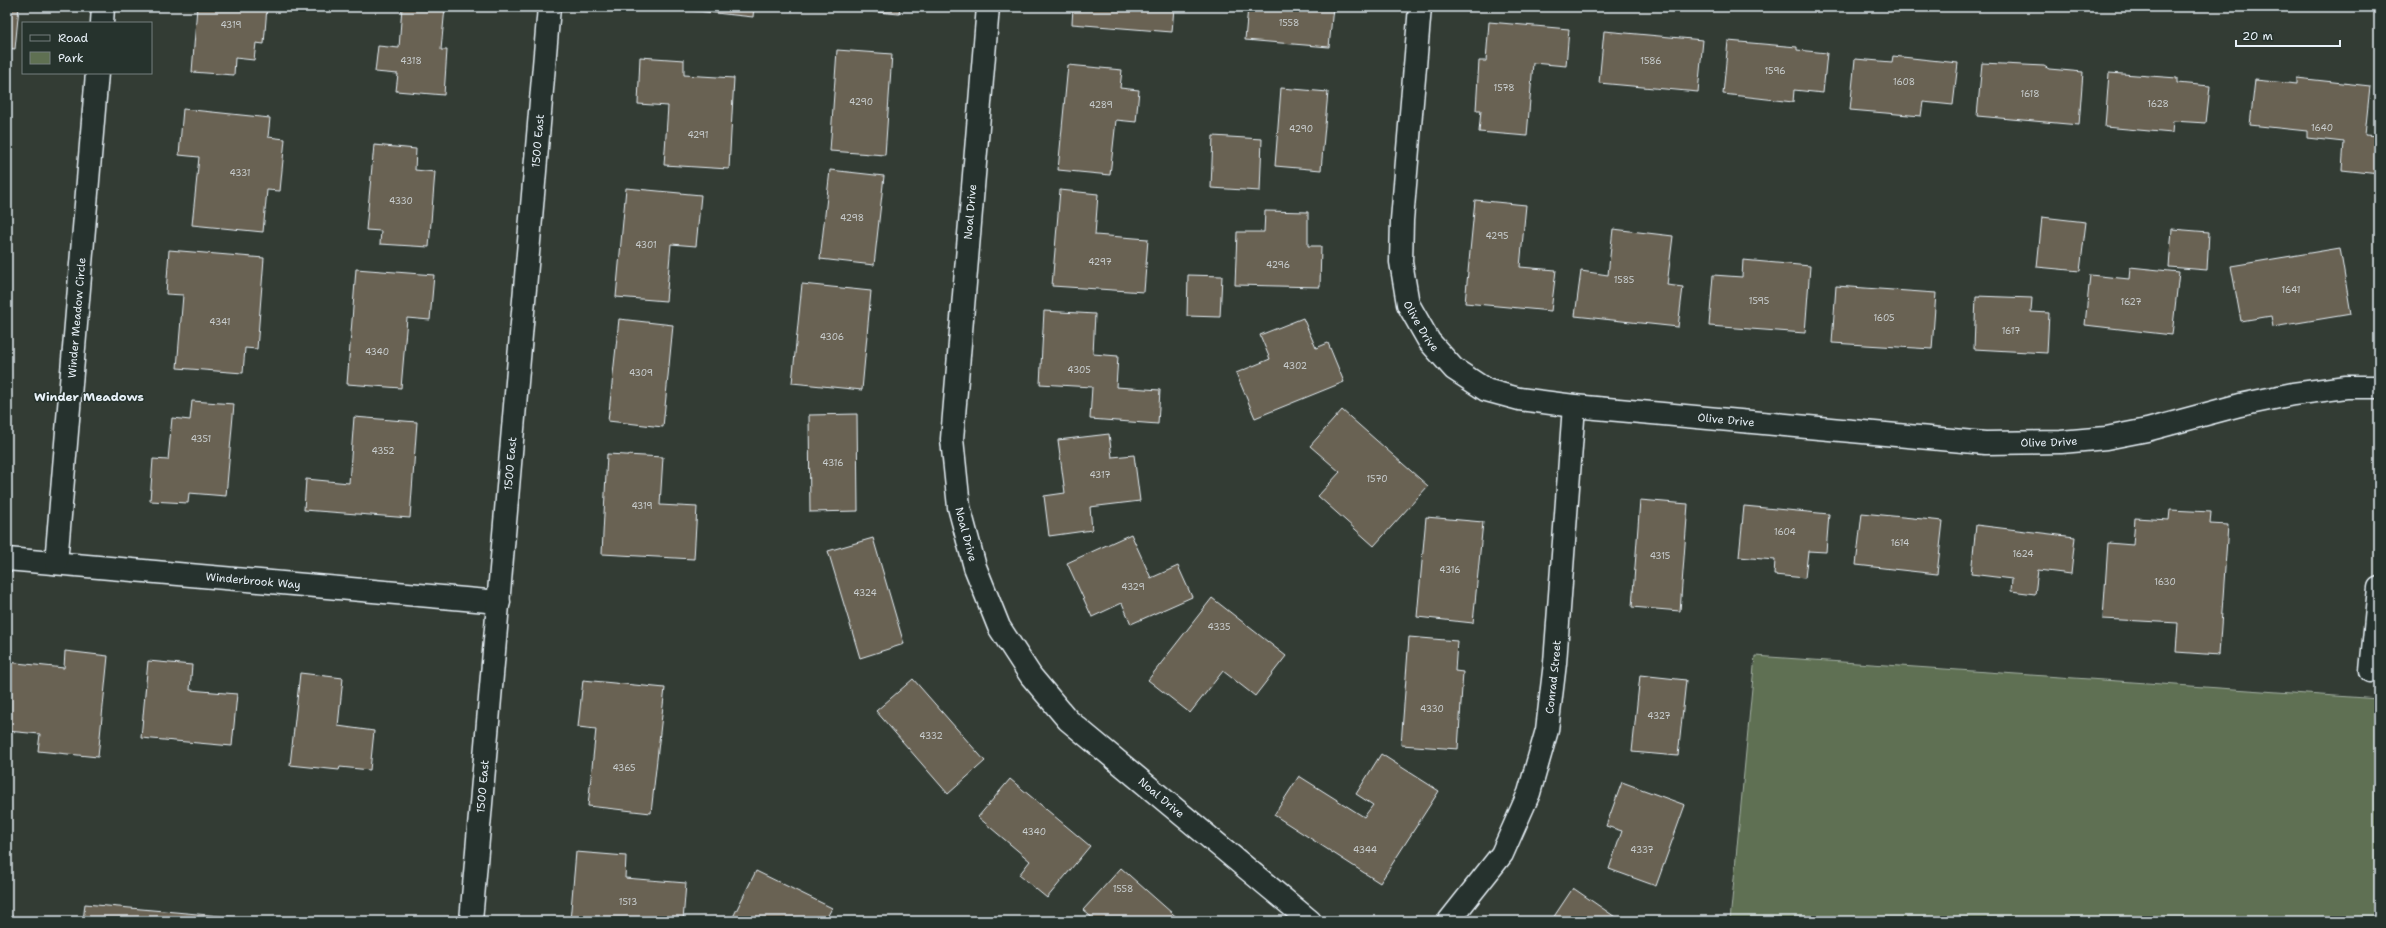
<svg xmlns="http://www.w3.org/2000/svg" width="2386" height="928" font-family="'Shantell Sans',sans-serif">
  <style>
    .green { fill: #5f7052; stroke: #a4b0a5 }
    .building { fill: #696252; stroke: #e8f1f8 }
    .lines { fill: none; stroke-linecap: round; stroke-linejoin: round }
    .minor-casing { stroke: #e8f1f8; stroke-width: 25 }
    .minor { stroke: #26332d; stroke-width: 22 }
    .labels { text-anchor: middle; stroke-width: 3; stroke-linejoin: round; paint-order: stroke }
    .number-label { font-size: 9px; fill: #c8cdce }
    .street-label { font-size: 11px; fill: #e8f1f8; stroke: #26332d }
    .neighbourhood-label { font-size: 12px; font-weight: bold; fill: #e8f1f8; stroke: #26332d }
  </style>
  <rect width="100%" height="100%" fill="#333c34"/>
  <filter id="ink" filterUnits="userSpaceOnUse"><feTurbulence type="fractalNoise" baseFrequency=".025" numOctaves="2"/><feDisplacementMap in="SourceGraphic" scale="8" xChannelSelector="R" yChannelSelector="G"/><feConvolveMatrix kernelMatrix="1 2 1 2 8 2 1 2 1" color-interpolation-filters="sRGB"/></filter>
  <g filter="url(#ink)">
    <path class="green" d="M1755,656L2379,699V921H1730Z"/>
    <path class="building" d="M7,7H19L15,49L7,48Z
      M197,7H267L264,44L256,43L254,60L235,58L234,75L192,72Z
      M402,7H445L441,50H447L444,95L396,91L398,74L375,72L378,46L399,48Z
      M678,7H754L753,17L678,9Z
      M822,7H900L899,14Z
      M1073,7H1174L1172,32L1072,24Z
      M1248,7H1333L1329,47L1245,40Z
      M1489,22L1569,29L1566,66L1533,63L1527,136L1479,132L1481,110H1476L1479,61H1486Z
      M1604,31L1703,40L1698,92L1599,83Z
      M1728,41L1797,47V50L1827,53L1823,93L1794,90L1793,102L1723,94Z
      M837,50L892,54L885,155L830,151Z
      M1893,56L1958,63L1953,105L1923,102L1921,116L1850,110L1855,59L1892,62Z
      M640,57L684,60V75L734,78L729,169L664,165L668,106L638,104Z
      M1982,63L2044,66L2049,69L2083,72L2079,125L1977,116Z
      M1068,65L1122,70L1120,88L1139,90L1136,122L1116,120L1110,175L1058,170Z
      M2109,73L2177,78V83L2210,86L2206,123L2173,121L2172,133L2105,127Z
      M2297,78L2370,86L2365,135L2379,136V174L2342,170L2344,142L2307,138V131L2250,125L2255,80L2297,84Z
      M1281,88L1328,92L1321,170L1275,166Z
      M183,109L270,118L268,137L285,139L280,191L267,190L263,232L192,225L199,157L179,155Z
      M1213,136L1262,139L1260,191L1211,188Z
      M374,145L416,149L415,170L435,172L429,247L380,244L381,231L366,230Z
      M7,150L11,151L7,191Z
      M830,170L884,176L874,265L820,259Z
      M626,188L701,195L696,246L671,244L666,301L616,297Z
      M1060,190L1098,194L1095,235L1148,239L1144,292L1052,286Z
      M1475,200L1526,205L1520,267L1556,270L1551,311L1465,303Z
      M1265,211L1308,212V246H1321L1320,287L1235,285L1237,232H1264Z
      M2042,217L2086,222L2080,271L2037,267Z
      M1613,229L1673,236L1667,285L1683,287L1678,327L1575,316L1581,271L1608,275Z
      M2172,229L2209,232L2207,270L2169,267Z
      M2340,248L2351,314L2273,327L2271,316L2241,321L2231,266Z
      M169,250L264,258L257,349L245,348L243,373L177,368L183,295L166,294Z
      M1743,260L1810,266L1805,333L1709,326L1713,275L1742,277Z
      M2130,267L2179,272L2172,335L2085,325L2090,275L2129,279Z
      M356,269L434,275L430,320L407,318L401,388L347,384Z
      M1188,275L1222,276L1220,317L1187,316Z
      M802,284L871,291L862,390L792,383Z
      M1836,286L1936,293L1932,349L1832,343Z
      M1976,296L2032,298L2031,312L2049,313L2047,353L1974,349Z
      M1044,311L1095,314L1093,354L1118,356L1116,387L1160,390L1158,424L1090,419L1092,387L1040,384Z
      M1303,318L1316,348L1328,343L1344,382L1255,418L1236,373L1270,359L1260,335Z
      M619,319L673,325L663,427L608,421Z
      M192,401L234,404L226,496L189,493L188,503L150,501L153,459L168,460L172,418L190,420Z
      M1342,410L1428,486L1374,546L1318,496L1340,472L1310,446Z
      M857,414L858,511L810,512L809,415Z
      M354,417L417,422L410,518L304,510L306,479L349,483Z
      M1109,434L1112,457L1134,455L1140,501L1090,507L1092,530L1049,536L1044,496L1065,493L1058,440Z
      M607,454L663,457L660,505L697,507L694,559L602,554Z
      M1640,500L1688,504L1680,611L1632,607Z
      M1744,506L1829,514L1826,552L1808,551L1805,578L1774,575L1775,560L1739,557Z
      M2170,510L2211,512L2210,524L2228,525L2219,655L2176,652L2178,623L2103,619L2108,543L2133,545L2135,518L2169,520Z
      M1862,513L1943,521L1937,574L1856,565Z
      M1426,517L1483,522L1473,623L1417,617Z
      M1976,525L2075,537L2071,574L2038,570L2035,594L2011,591L2012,579L1971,574Z
      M1131,534L1151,578L1178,566L1192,597L1131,624L1122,603L1092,617L1067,563Z
      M873,538L904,644L860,658L828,551Z
      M1212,598L1286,656L1255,696L1223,671L1190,713L1148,680Z
      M1409,637L1457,641L1455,671L1463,672L1458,749L1401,745Z
      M65,651L108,656L98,757L38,751L40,734L7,731V662L64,668Z
      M148,661L192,665L190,690L237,694L232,746L141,738Z
      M300,673L343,678L338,726L374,731L370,770L340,767L339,770L290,765Z
      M1640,675L1686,680L1678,756L1632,752Z
      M913,679L985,761L948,794L876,711Z
      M583,680L665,688L651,813L588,806L596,729L578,727Z
      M1381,754L1439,791L1380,883L1274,815L1299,776L1364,817L1373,805L1356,794Z
      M1010,779L1090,846L1047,898L1019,875L1030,861L978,817Z
      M1622,782L1685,805L1656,886L1609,869L1622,831L1606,826Z
      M576,852L626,856L625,878L686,883L683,921H570Z
      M1121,868L1181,921H1096L1083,910Z
      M756,871L832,908L825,921H731Z
      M1573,888L1621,921H1551Z
      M85,904L276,921H83Z"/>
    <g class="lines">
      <defs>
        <g id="minor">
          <path id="s1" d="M988,7L952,439L959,507L975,567L999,627L1031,676L1068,720L1310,921"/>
          <path id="s2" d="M1420,7L1402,220L1401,262L1408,304L1429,341L1454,369L1486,390L1519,399L1574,406L1985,443L2061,442L2106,438L2147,430L2240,405L2293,394L2346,387H2379"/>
          <path d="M102,23L103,7"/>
          <path id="s3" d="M7,559L499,602"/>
          <path id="s4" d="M56,563L97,73"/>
          <path d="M2371,671L2379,588"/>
          <path id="s5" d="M471,921L549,7"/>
          <path id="s6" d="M1449,921L1502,854L1529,793L1547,730L1555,663L1574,406"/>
        </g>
      </defs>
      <use href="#minor" class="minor-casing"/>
      <use href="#minor" class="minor"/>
    </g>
  </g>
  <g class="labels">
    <g class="number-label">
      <text x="1289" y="26">1558</text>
      <text x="231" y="28">4319</text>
      <text x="411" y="64">4318</text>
      <text x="1651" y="64">1586</text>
      <text x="1775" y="74">1596</text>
      <text x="1904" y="85">1608</text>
      <text x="1504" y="91">1578</text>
      <text x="2030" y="97">1618</text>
      <text x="861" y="105">4290</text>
      <text x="2158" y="107">1628</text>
      <text x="1101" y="108">4289</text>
      <text x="2322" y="131">1640</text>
      <text x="1301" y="132">4290</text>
      <text x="698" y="138">4291</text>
      <text x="240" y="176">4331</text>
      <text x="401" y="204">4330</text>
      <text x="852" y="221">4298</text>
      <text x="1497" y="239">4295</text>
      <text x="646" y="248">4301</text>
      <text x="1100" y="265">4297</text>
      <text x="1278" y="268">4296</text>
      <text x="1624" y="283">1585</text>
      <text x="2291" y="293">1641</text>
      <text x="1759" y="304">1595</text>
      <text x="2131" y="305">1627</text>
      <text x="1884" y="321">1605</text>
      <text x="220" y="325">4341</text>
      <text x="2011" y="334">1617</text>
      <text x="832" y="340">4306</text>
      <text x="377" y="355">4340</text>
      <text x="1295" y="369">4302</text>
      <text x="1079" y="373">4305</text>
      <text x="641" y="376">4309</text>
      <text x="201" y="442">4351</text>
      <text x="383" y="454">4352</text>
      <text x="833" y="466">4316</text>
      <text x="1100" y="478">4317</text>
      <text x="1377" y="482">1570</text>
      <text x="642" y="509">4319</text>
      <text x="1785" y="535">1604</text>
      <text x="1900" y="546">1614</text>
      <text x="2023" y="557">1624</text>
      <text x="1660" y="559">4315</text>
      <text x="1450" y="573">4316</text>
      <text x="2165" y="585">1630</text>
      <text x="1133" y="590">4329</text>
      <text x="865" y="596">4324</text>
      <text x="1219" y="630">4335</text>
      <text x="1432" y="712">4330</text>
      <text x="1659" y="719">4327</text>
      <text x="931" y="739">4332</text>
      <text x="624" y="771">4365</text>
      <text x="1034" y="835">4340</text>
      <text x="1365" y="853">4344</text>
      <text x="1642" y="853">4337</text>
      <text x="1123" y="892">1558</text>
      <text x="628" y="905">1513</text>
    </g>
    <g class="street-label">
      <text dy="4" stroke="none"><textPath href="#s5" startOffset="783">1500 East</textPath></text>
      <text transform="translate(970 212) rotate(-85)" y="4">Noal Drive</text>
      <text dy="4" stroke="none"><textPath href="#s4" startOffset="246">Winder Meadow Circle</textPath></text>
      <text dy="4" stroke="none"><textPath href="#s2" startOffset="324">Olive Drive</textPath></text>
      <text dy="4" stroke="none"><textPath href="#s2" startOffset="659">Olive Drive</textPath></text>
      <text dy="4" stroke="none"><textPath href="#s2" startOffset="983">Olive Drive</textPath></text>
      <text dy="4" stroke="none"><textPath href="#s5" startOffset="459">1500 East</textPath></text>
      <text dy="4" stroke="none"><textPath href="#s1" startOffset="530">Noal Drive</textPath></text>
      <text dy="4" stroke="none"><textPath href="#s3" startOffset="247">Winderbrook Way</textPath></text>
      <text dy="4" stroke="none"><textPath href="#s6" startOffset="271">Conrad Street</textPath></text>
      <text dy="4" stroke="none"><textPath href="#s5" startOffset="135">1500 East</textPath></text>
      <text dy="4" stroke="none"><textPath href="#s1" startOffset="866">Noal Drive</textPath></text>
    </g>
    <g class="neighbourhood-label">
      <text x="89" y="401">Winder Meadows</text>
    </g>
  </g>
  <rect width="2386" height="928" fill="none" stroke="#26332d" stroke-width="24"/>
  <rect x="12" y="12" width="2362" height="904" fill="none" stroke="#e8f1f8" stroke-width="1.5" filter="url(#ink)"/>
  <rect x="22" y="22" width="130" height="52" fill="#26332d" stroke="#747f7e"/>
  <rect x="30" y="35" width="20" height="6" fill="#26332d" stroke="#747f7e"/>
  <text x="58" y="42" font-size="12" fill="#e8f1f8">Road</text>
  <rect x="30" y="52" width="20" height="12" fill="#5f7052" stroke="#747f7e"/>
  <text x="58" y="62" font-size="12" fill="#e8f1f8">Park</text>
  <path d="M2236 40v6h104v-6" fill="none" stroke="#e8f1f8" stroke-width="2"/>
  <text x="2242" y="40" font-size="12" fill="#e8f1f8" stroke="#26332d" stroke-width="3" paint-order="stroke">20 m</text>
</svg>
